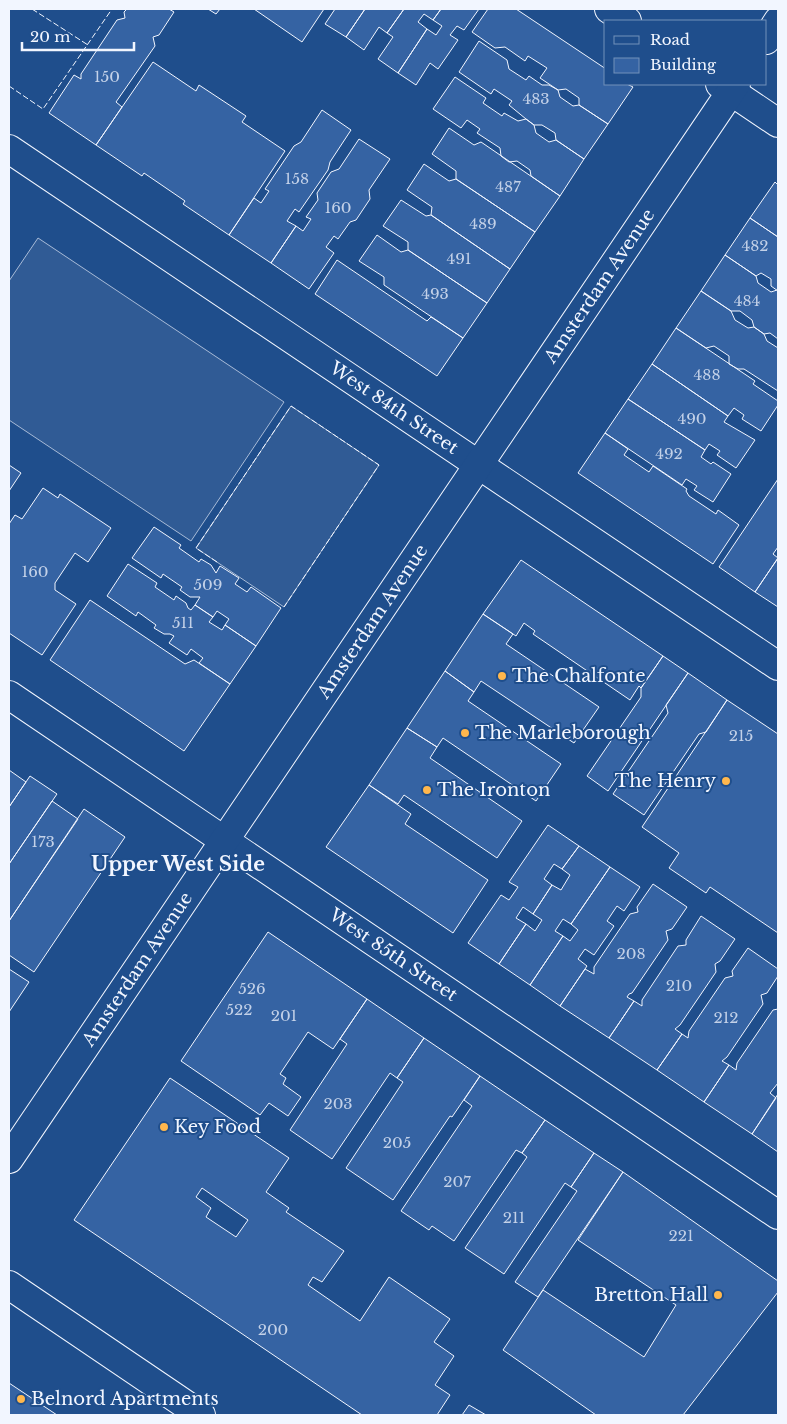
<svg xmlns="http://www.w3.org/2000/svg" width="787" height="1424" font-family="'Libre Baskerville',serif">
  <style>
    .built { fill: #305b95; stroke: #a8bbd7 }
    .building { fill: #3563a3; stroke: #f2f6ff; fill-rule: evenodd }
    .lines { fill: none; stroke-linecap: round; stroke-linejoin: round }
    .street-casing { stroke: #f2f6ff; stroke-width: 30 }
    .secondary-casing { stroke: #f2f6ff; stroke-width: 30 }
    .primary-casing { stroke: #f2f6ff; stroke-width: 30 }
    .street { stroke: #1f4e8c; stroke-width: 28 }
    .secondary { stroke: #1f4e8c; stroke-width: 28 }
    .primary { stroke: #1f4e8c; stroke-width: 28 }
    .fence { stroke: #f2f6ff; stroke-width: 1; stroke-dasharray: 6 2.5; stroke-linecap: butt }
    .poi-dot { fill: #ffb74d; stroke: #1f4e8c; stroke-width: 2 }
    .labels { text-anchor: middle; stroke-width: 4; stroke-linejoin: round; paint-order: stroke }
    .number-label { font-size: 15px; fill: #c3d1e8 }
    .street-label { font-size: 18px; fill: #f2f6ff; stroke: #1f4e8c }
    .poi-label { font-size: 18px; fill: #f2f6ff; stroke: #1f4e8c; text-anchor: start }
    .quarter-label { font-size: 20px; font-weight: bold; fill: #f2f6ff; stroke: #1f4e8c }
  </style>
  <rect width="100%" height="100%" fill="#1f4e8c"/>
  <path class="built" d="M38,238L284,402L191,541L9,420V281Z
    M291,406L379,465L284,607L196,548Z"/>
  <path class="building" d="M127,9H169L174,12L159,35L153,37L155,46L116,102L122,107L96,145L49,113L74,75L81,79V74L117,20L125,18L124,12Z
    M208,9H220L216,14Z
    M254,9H324L302,42Z
    M335,9H365L346,37L325,24Z
    M365,9H404L387,33L379,27L364,50L346,37Z
    M404,9H441L433,20L424,14L418,22L427,29L398,73L378,59L393,37L387,33Z
    M441,9H479L464,30L457,26L450,35L458,40L438,69L430,63L416,85L398,73L427,29L436,35L442,26L433,20Z
    M488,9H516L606,69V84H627L633,87L608,124L579,105V98L566,89L558,90L540,78L547,68L528,56L525,61L505,47L495,48L472,32Z
    M479,41L507,60L509,69L526,80L529,76L542,85H549L558,90L560,97L573,106L579,105L608,124L584,159L556,140L555,133L542,125H534L526,119L509,105L512,101L494,89L491,94L459,72Z
    M153,62L196,91L199,85L246,116L242,122L285,151L229,235L183,204L185,201L144,173L142,176L96,145Z
    M455,77L486,98L483,103L502,116L504,113L518,121L526,119L534,125L536,133L549,142L556,140L584,159L560,196L531,176L530,170L517,161L509,162L501,156L500,148L477,133L480,129L467,120L461,128L433,109Z
    M322,110L351,130L330,162L328,170L299,212L295,209L287,221L296,226L271,263L229,235L254,198L261,203L269,191L265,189L294,146L301,142Z
    M449,128L474,145L481,142L560,196L535,232L456,179V171L432,154Z
    M359,139L390,159L369,190L370,199L356,220L350,222L338,239L334,236L326,247L334,253L309,289L271,263L296,226L303,231L311,219L306,217L318,200L317,193L331,172L339,169Z
    M424,164L449,181L456,179L535,232L510,269L431,215L432,207L407,190Z
    M775,182L778,185V237L750,218Z
    M401,200L426,216L431,215L510,269L487,303L408,250V242L383,226Z
    M750,218L778,237V291L771,286V279L761,273L756,276L725,255Z
    M377,235L401,252L408,250L487,303L463,338L384,285V277L359,261Z
    M725,255L756,276L758,283L771,292L777,290L778,291V339L770,333L764,334L754,327L752,320L740,311H731L701,291Z
    M337,260L427,321L431,317L463,338L437,376L315,294Z
    M701,291L731,311L735,320L748,328L754,327L764,334L767,341L778,348V391L744,369H738L729,364V356L714,346L706,348L676,328Z
    M676,328L755,381L753,384L778,401V405L761,431L742,419L744,415L734,408L728,416L652,364Z
    M652,364L728,416L724,422L755,440L736,468L717,455L720,451L709,444L705,450L628,399Z
    M628,399L705,450L701,457L711,464L713,462L731,474L713,502L694,490L697,486L686,479L682,485L605,433Z
    M605,433L628,449L624,455L649,472L653,466L687,489L686,491L689,496L716,514L718,510L739,525L713,564L578,473Z
    M9,465L21,473L9,491Z
    M778,479V547L773,554L778,558L755,592L719,567Z
    M43,488L58,498L60,494L111,528L88,562L75,553L55,583V590L76,604L42,655L9,633V524L15,515L22,519Z
    M154,527L181,545L179,548L199,562L201,559L211,565L216,573L220,566L239,578L235,584L247,592L251,587L281,608L256,646L225,625L229,619L217,611L213,617L195,605L200,597H190L180,590L182,587L163,574L161,578L132,558Z
    M778,558V607L755,592Z
    M521,560L663,656L641,688L639,686L630,700L533,634L535,631L524,623L516,636L483,614Z
    M128,564L157,583L155,587L174,600L176,596L186,603L188,608L191,610L195,605L213,617L209,622L222,630L225,625L256,646L230,684L199,663L203,658L191,649L187,655L169,643L174,636L170,634H164L154,628L156,625L138,612L136,616L107,596Z
    M90,600L185,664L194,660L230,684L184,751L50,660Z
    M483,614L513,634L506,644L599,707L574,743L481,681L474,692L445,671Z
    M663,656L688,673L608,791L587,776L641,697V688Z
    M445,671L474,692L468,701L561,764L536,801L443,738L437,747L407,728Z
    M688,673L727,700L706,732L699,734L644,815L613,794L668,713L666,705Z
    M727,700L778,734V933L710,887L706,893L669,868L679,853L642,827Z
    M407,728L437,747L430,758L522,821L497,858L404,795L398,804L369,785Z
    M9,770L26,782L9,807Z
    M30,776L57,794L9,864V807Z
    M369,785L411,814L405,824L488,880L453,933L326,847Z
    M52,801L78,819L9,921V864Z
    M84,809L125,837L34,972L9,955V921Z
    M548,825L579,846L562,869L554,864L544,879L552,885L533,914L523,907L516,918L526,924L499,964L468,943L501,895L509,900L518,887L509,882Z
    M579,846L610,867L571,924L563,919L555,931L563,936L530,985L499,964L526,924L535,931L542,920L533,914L552,885L561,890L570,875L562,869Z
    M610,867L640,887L624,911L617,906L607,921L614,926L594,955L585,949L578,959L587,966L560,1006L530,985L563,936L570,941L578,930L571,924Z
    M653,884L687,907L672,929L666,931L668,940L632,993L629,994L627,997L634,1001L609,1038L560,1006L585,969L594,974V967L630,914L638,912L637,907Z
    M701,916L735,939L720,961L715,964L716,972L680,1025L675,1029L682,1034L657,1070L609,1038L634,1001L642,1006V1000L678,946L686,945V940Z
    M268,932L367,999L333,1049L308,1032L280,1074L286,1078L283,1084L301,1097L288,1116L269,1103L260,1115L181,1061Z
    M748,948L778,969V976L767,993L761,995L763,1004L727,1057L722,1061L729,1065L704,1102L657,1070L682,1034L688,1038L689,1031L725,978L733,976L732,971Z
    M9,969L29,982L9,1012Z
    M367,999L424,1038L397,1078L390,1073L332,1159L290,1130L347,1044L340,1039Z
    M778,1009V1083L770,1093L776,1098L752,1134L704,1102L729,1065L736,1070L737,1063L773,1010Z
    M424,1038L480,1076L452,1117L450,1116L393,1200L346,1168L403,1082L397,1078Z
    M480,1076L545,1120L522,1153L516,1150L454,1241L432,1226L429,1230L401,1211L472,1106L464,1100Z
    M170,1078L289,1158L266,1192L289,1208L286,1212L344,1251L322,1282L313,1277L308,1285L360,1321L389,1277L450,1319L434,1342L454,1356L435,1385L450,1395L437,1415H362L74,1220ZM202,1188L248,1220L236,1237L206,1217L211,1208L196,1197Z
    M778,1094V1152L752,1134Z
    M545,1120L594,1153L571,1187L565,1183L504,1274L465,1248L527,1157L522,1153Z
    M594,1153L623,1172L538,1297L515,1282L577,1191L571,1187Z
    M623,1172L778,1281V1292L683,1415H596L503,1350L543,1290L644,1357L676,1305L578,1240Z
    M9,1383L57,1415H9Z
    M469,1405L486,1415H462Z"/>
  <g class="lines">
    <defs>
      <g id="street">
        <path d="M609,9L627,21"/>
        <path d="M720,84L778,123"/>
        <path id="s1" d="M9,149L778,666"/>
        <path id="s2" d="M9,695L778,1215"/>
      </g>
      <path id="secondary" d="M9,1285L201,1415"/>
      <g id="primary">
        <path d="M766,40L778,21"/>
        <path id="s3" d="M9,1159L736,84"/>
      </g>
    </defs>
    <use href="#street" class="street-casing"/>
    <use href="#secondary" class="secondary-casing"/>
    <use href="#primary" class="primary-casing"/>
    <use href="#street" class="street"/>
    <use href="#secondary" class="secondary"/>
    <use href="#primary" class="primary"/>
    <path class="fence" d="M32,9L88,45L89,44
      M9,86L43,109L112,9
      M217,562L196,548L291,406L379,465L284,607"/>
  </g>
  <g class="poi-dot">
    <circle cx="502" cy="676" r="5"/>
    <circle cx="465" cy="733" r="5"/>
    <circle cx="726" cy="781" r="5"/>
    <circle cx="427" cy="790" r="5"/>
    <circle cx="164" cy="1127" r="5"/>
    <circle cx="718" cy="1295" r="5"/>
    <circle cx="21" cy="1399" r="5"/>
  </g>
  <g class="labels">
    <g class="number-label">
      <text x="107" y="82">150</text>
      <text x="536" y="104">483</text>
      <text x="297" y="184">158</text>
      <text x="508" y="192">487</text>
      <text x="338" y="213">160</text>
      <text x="483" y="229">489</text>
      <text x="755" y="251">482</text>
      <text x="459" y="264">491</text>
      <text x="435" y="299">493</text>
      <text x="747" y="306">484</text>
      <text x="707" y="380">488</text>
      <text x="692" y="424">490</text>
      <text x="669" y="459">492</text>
      <text x="35" y="577">160</text>
      <text x="208" y="590">509</text>
      <text x="183" y="628">511</text>
      <text x="741" y="741">215</text>
      <text x="43" y="847">173</text>
      <text x="631" y="959">208</text>
      <text x="679" y="991">210</text>
      <text x="252" y="994">526</text>
      <text x="239" y="1015">522</text>
      <text x="284" y="1021">201</text>
      <text x="726" y="1023">212</text>
      <text x="338" y="1109">203</text>
      <text x="397" y="1148">205</text>
      <text x="457" y="1187">207</text>
      <text x="514" y="1223">211</text>
      <text x="681" y="1241">221</text>
      <text x="273" y="1335">200</text>
    </g>
    <g class="street-label">
      <text dy="6" stroke="none"><textPath href="#s3" startOffset="1054">Amsterdam Avenue</textPath></text>
      <text dy="6" stroke="none"><textPath href="#s1" startOffset="464">West 84th Street</textPath></text>
      <text dy="6" stroke="none"><textPath href="#s3" startOffset="649">Amsterdam Avenue</textPath></text>
      <text dy="6" stroke="none"><textPath href="#s2" startOffset="464">West 85th Street</textPath></text>
      <text dy="6" stroke="none"><textPath href="#s3" startOffset="229">Amsterdam Avenue</textPath></text>
    </g>
    <g class="poi-label">
      <text x="512" y="682">The Chalfonte</text>
      <text x="475" y="739">The Marleborough</text>
      <text x="716" y="787" text-anchor="end">The Henry</text>
      <text x="437" y="796">The Ironton</text>
      <text x="174" y="1133">Key Food</text>
      <text x="708" y="1301" text-anchor="end">Bretton Hall</text>
      <text x="31" y="1405">Belnord Apartments</text>
    </g>
    <g class="quarter-label">
      <text x="178" y="871">Upper West Side</text>
    </g>
  </g>
  <rect width="787" height="1424" fill="none" stroke="#f2f6ff" stroke-width="20"/>
  <rect x="604" y="20" width="162" height="65" fill="#1f4e8c" stroke="#7391ba"/>
  <rect x="614" y="36" width="25" height="8" fill="#1f4e8c" stroke="#7391ba"/>
  <text x="650" y="45" font-size="15" fill="#f2f6ff">Road</text>
  <rect x="614" y="58" width="25" height="15" fill="#3563a3" stroke="#7391ba"/>
  <text x="650" y="70" font-size="15" fill="#f2f6ff">Building</text>
  <path d="M22 42v8h112v-8" fill="none" stroke="#f2f6ff" stroke-width="2.5"/>
  <text x="30" y="42" font-size="15" fill="#f2f6ff" stroke="#1f4e8c" stroke-width="4" paint-order="stroke">20 m</text>
</svg>
